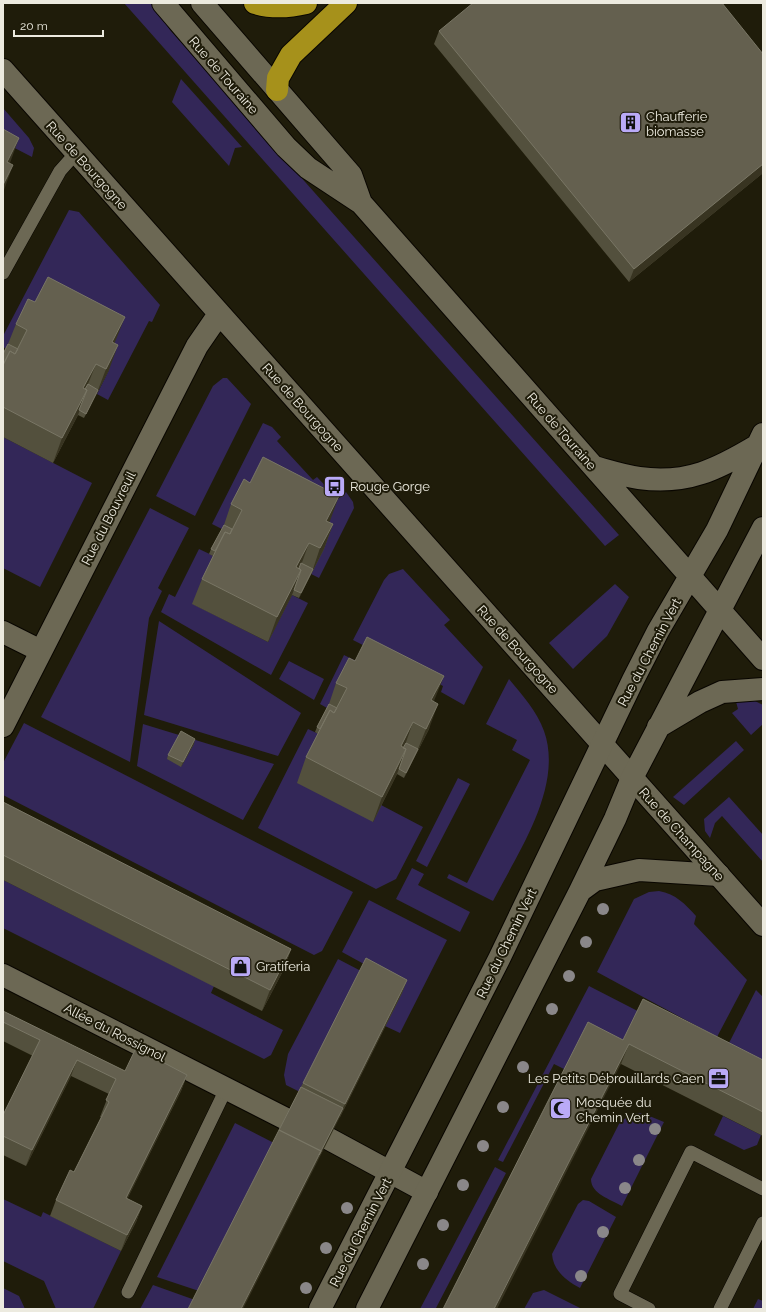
<svg xmlns="http://www.w3.org/2000/svg" width="766" height="1312" font-family="Raleway,sans-serif">
  <style>
    .green { fill: #332758 }
    .lines { fill: none; stroke-linecap: round; stroke-linejoin: round }
    .lane-casing { stroke: #090600; stroke-width: 14 }
    .street-casing { stroke: #090600; stroke-width: 24 }
    .secondary-casing { stroke: #090600; stroke-width: 24 }
    .highway-casing { stroke: #090600; stroke-width: 24 }
    .lane { stroke: #6c6854; stroke-width: 13 }
    .street { stroke: #6c6854; stroke-width: 22 }
    .secondary { stroke: #6c6854; stroke-width: 22 }
    .highway { stroke: #a6911b; stroke-width: 22 }
    .tree { fill: #8a8789 }
    .wall { fill: #53503d }
    .shaded-wall { fill: #383421 }
    .building { fill: #64604f; stroke: #797665 }
    .labels { text-anchor: middle; stroke-width: 4; stroke-linejoin: round; paint-order: stroke }
    .street-label { font-size: 13px; fill: #eceadf; stroke: #1f1c0a }
    .poi-label { font-size: 13px; fill: #eceadf; stroke: #1f1c0a; text-anchor: start }
  </style>
  <rect width="100%" height="100%" fill="#1f1c0a"/>
  <path class="green" d="M124,3H152L170,30L619,535L605,546Z
    M181,79L242,147L235,148L229,166L172,102Z
    M3,108L29,138L34,148L32,157L3,142Z
    M69,210L79,212L160,305L152,322L149,321L108,400L97,394L109,370L103,367L115,342L7,349L3,347V336Z
    M223,378H227L251,404L195,516L156,496L213,386Z
    M263,423L272,427L281,437L277,441L313,480L317,477L338,499L346,492L353,502L354,508L319,578L212,524Z
    M3,437L92,483L40,587L3,568Z
    M150,508L189,528L158,588L162,591L149,618L130,762L41,717Z
    M199,549L216,557L193,604L268,642L292,595L308,603L271,675L161,612L169,594L175,597Z
    M403,569L450,620L444,625L483,667L464,705L441,692L443,686L353,640L384,580L389,574Z
    M615,584L629,597L607,636L573,669L549,643Z
    M159,621L301,713L278,756L144,715Z
    M344,655L358,662L327,708L320,704Z
    M289,661L324,679L314,700L279,679Z
    M509,679C522,695 537,711 544,731C564,787 517,854 493,901L447,878L449,874L467,883L530,760L512,750L517,740L486,724Z
    M745,696L763,705V724L751,735L732,713L738,709L735,698Z
    M24,723L353,892L322,951L314,955L3,795V763Z
    M143,724L274,764L243,820L137,766Z
    M308,729L321,735L373,822L381,805L423,827L396,879L376,889L258,828Z
    M736,741L744,750L684,805L673,797Z
    M458,778L470,784L427,867L416,861Z
    M729,797L763,835V862L722,816L715,823L710,838L705,831L704,819Z
    M412,868L424,874L418,885L470,912L460,932L396,899Z
    M3,880L214,986L211,993L283,1030L271,1055L264,1059L3,928Z
    M659,891C676,894 685,904 696,916L694,924L747,980L717,1037L597,972L634,899L649,892Z
    M369,900L447,940L400,1033L385,1026L384,975L342,952Z
    M338,959L361,971L300,1092L286,1085L284,1075L288,1054Z
    M589,986L661,1023L615,1061L566,1070L554,1064L503,1162L498,1160Z
    M756,990L763,997V1061L729,1043Z
    M633,1113H642L664,1122L622,1206C610,1199 591,1194 591,1179L620,1122Z
    M723,1116L761,1135L757,1145L744,1150L714,1135Z
    M235,1123L274,1143L199,1291L157,1277Z
    M495,1167L506,1173L436,1308L420,1309Z
    M3,1199L41,1217L43,1212L121,1251L93,1309H56L44,1281L3,1261Z
    M583,1200L589,1201L616,1217L580,1288C567,1281 553,1271 552,1254L578,1204Z
    M153,1285L195,1300L190,1309H140Z
    M3,1288L19,1296L25,1309H3Z
    M544,1290L582,1309H524L533,1293Z
    M758,1299L763,1301V1309H753Z"/>
  <g class="lines">
    <defs>
      <path id="lane" d="M3,273L60,171L76,153
        M128,1292L226,1089
        M649,1309L620,1294L691,1152L763,1189
        M720,1309L763,1223"/>
      <path id="street" d="M3,70L763,925
        M3,632L41,651
        M3,726L197,346L219,314
        M3,975L286,1119
        M329,1139L427,1192"/>
      <path id="secondary" d="M163,3L286,147L308,168L361,203L763,659
        M202,3L351,175L361,203
        M594,467C609,471 624,476 639,478C687,485 718,469 758,445
        M658,727L700,702L722,692L763,689
        M580,891L595,880L639,870L719,875
        M320,1309L499,959L633,680L658,631L717,530L763,434
        M367,1309L580,891L615,819L632,778L763,528"/>
      <path id="highway" d="M255,3C272,8 289,7 306,3
        M277,90L278,78L291,55L346,3"/>
    </defs>
    <use href="#lane" class="lane-casing"/>
    <use href="#street" class="street-casing"/>
    <use href="#secondary" class="secondary-casing"/>
    <use href="#highway" class="highway-casing"/>
    <use href="#lane" class="lane"/>
    <use href="#street" class="street"/>
    <use href="#secondary" class="secondary"/>
    <use href="#highway" class="highway"/>
  </g>
  <g class="tree">
    <circle cx="603" cy="909" r="6"/>
    <circle cx="586" cy="942" r="6"/>
    <circle cx="569" cy="976" r="6"/>
    <circle cx="552" cy="1009" r="6"/>
    <circle cx="523" cy="1067" r="6"/>
    <circle cx="503" cy="1107" r="6"/>
    <circle cx="655" cy="1129" r="6"/>
    <circle cx="483" cy="1146" r="6"/>
    <circle cx="639" cy="1160" r="6"/>
    <circle cx="463" cy="1185" r="6"/>
    <circle cx="625" cy="1188" r="6"/>
    <circle cx="347" cy="1208" r="6"/>
    <circle cx="443" cy="1225" r="6"/>
    <circle cx="603" cy="1232" r="6"/>
    <circle cx="326" cy="1248" r="6"/>
    <circle cx="423" cy="1264" r="6"/>
    <circle cx="581" cy="1276" r="6"/>
    <circle cx="306" cy="1288" r="6"/>
  </g>
  <path class="wall" d="M439,31L763,54V173L629,282L434,44Z
    M16,324L115,343L109,370L84,418L78,415L53,463L3,437V354L8,344Z
    M231,504L329,522L333,524L324,549L299,598L292,595L268,642L192,604L202,579L213,556L209,554L211,549L224,525Z
    M336,683L434,701L429,729L404,778L397,774L373,822L297,783L306,757L318,734L315,732L317,727L329,704Z
    M194,744L181,767L167,759L168,755Z
    M3,802L291,949L284,969L262,1011L3,880Z
    M407,980L402,993L340,1117L279,1130L303,1083Z
    M3,1011L125,1071L187,1075L181,1091L127,1199L142,1206L136,1222L121,1251L50,1216L56,1200L74,1172L101,1117H100L109,1094L71,1076L26,1166L3,1155V1115L33,1056L3,1041Z
    M623,1040L763,1060V1136L621,1064Z"/>
  <path class="shaded-wall" d="M19,138L10,163L3,176L7,162Z
    M763,164V173L629,282L634,269Z
    M13,165L4,190L3,192V185Z
    M125,317L115,342L103,367L112,342Z
    M118,345L109,370L84,418L98,390L106,369Z
    M96,364L86,389L76,408L83,388Z
    M87,390L78,415L53,463L62,438Z
    M339,496L330,521L317,546L326,521Z
    M333,524L324,549L299,598L301,593L313,569L320,548Z
    M309,543L300,568L290,588L296,567Z
    M301,570L292,595L268,642L277,617Z
    M444,676L434,701L422,725L431,700Z
    M438,704L429,729L404,778L406,773L418,749L426,729Z
    M413,722L404,748L394,767L401,746Z
    M195,739L194,744L181,767L183,762Z
    M406,749L397,774L373,822L382,797Z
    M291,949L284,969L262,1011L270,990Z
    M407,980L402,993L340,1117L243,1309H241L343,1108Z
    M629,1044L621,1064L497,1309H494Z
    M77,1060L71,1076L26,1166L32,1150Z
    M187,1075L181,1091L120,1214L126,1198Z
    M142,1206L136,1222L121,1251L127,1235Z"/>
  <path class="building" d="M473,3H722L763,54V164L634,269L439,31Z
    M3,129L19,138L7,162L13,165L3,185Z
    M48,277L125,317L112,342L118,345L106,369L96,364L83,388L87,390L62,438L3,407V365L10,351L15,354L27,330L16,324L28,299L35,302Z
    M8,344L18,349L15,354L10,351L3,365V354Z
    M88,384L98,390L86,414L79,410L87,390L85,389Z
    M263,457L339,496L326,521L333,524L320,548L309,543L296,567L301,570L277,617L202,579L225,532L230,534L242,510L231,504L244,479L250,483Z
    M224,525L232,529L230,534L225,532L215,551L211,549Z
    M301,563L313,569L301,593L294,590L301,570L299,568Z
    M367,637L444,676L431,700L438,704L426,729L413,722L401,746L406,749L382,797L306,757L330,710L334,713L347,688L336,683L349,658L355,661Z
    M329,704L337,708L334,713L330,710L320,729L317,727Z
    M181,731L195,739L183,762L168,755Z
    M406,743L418,749L406,773L399,769L406,749L403,748Z
    M3,802L291,949L270,990L3,855Z
    M366,958L407,980L345,1104L303,1083Z
    M643,999L763,1060V1112L629,1044L494,1309H443L588,1022L623,1040Z
    M3,1011L125,1071L136,1048L187,1075L126,1198L142,1206L127,1235L56,1200L70,1170L74,1172L109,1102L106,1100L116,1079L77,1060L32,1150L3,1136V1115L40,1040L3,1022Z
    M301,1087L343,1108L319,1155L321,1151L279,1130Z
    M279,1130L321,1151L241,1309H188Z"/>
  <defs>
    <symbol id="building-square" viewBox="-11 -11 22 22"><rect x="-9" y="-9" width="18" height="18" rx="4" fill="#baaaf7" stroke="#1f1c0a"/><path d="M-4-6H4V6H1V3H-1V6H-4ZM-2.5-4.3h1.7v1.8h-1.7ZM.8-4.3h1.7v1.8H.8ZM-2.5-1h1.7V.8h-1.7ZM.8-1h1.7V.8H.8Z" fill="#111"/></symbol>
    <symbol id="bus-square" viewBox="-11 -11 22 22"><rect x="-9" y="-9" width="18" height="18" rx="4" fill="#baaaf7" stroke="#1f1c0a"/><path d="M-5-6H5V4H4V6H2V4H-2V6H-4V4H-5ZM-3.5-4V0h7V-4ZM-3.5 1.2v1.5H-2V1.2ZM2 1.2v1.5H3.5V1.2Z" fill="#111"/></symbol>
    <symbol id="shop-square" viewBox="-11 -11 22 22"><rect x="-9" y="-9" width="18" height="18" rx="4" fill="#baaaf7" stroke="#1f1c0a"/><path d="M-5-2.5h2.3a2.7 3.5 0 0 1 5.4 0H5L5.5 6h-11ZM-1.5-2.5h3a1.5 2.3 0 0 0-3 0Z" fill="#111"/></symbol>
    <symbol id="office-square" viewBox="-11 -11 22 22"><rect x="-9" y="-9" width="18" height="18" rx="4" fill="#baaaf7" stroke="#1f1c0a"/><path d="M-6-3h4V-5.5h4V-3h4V5H-6ZM-1-4.5V-3h2v-1.5ZM-6 0V1H6V0Z" fill="#111"/></symbol>
    <symbol id="mosque-square" viewBox="-11 -11 22 22"><rect x="-9" y="-9" width="18" height="18" rx="4" fill="#baaaf7" stroke="#1f1c0a"/><path d="M3.5-4.9A6 6 0 1 0 3.5 4.9A5 5 0 1 1 3.5-4.9Z" fill="#111"/></symbol>
  </defs>
  <g fill-rule="evenodd">
    <use href="#building-square" x="618" y="110" width="25" height="25"/>
    <use href="#bus-square" x="322" y="474" width="25" height="25"/>
    <use href="#shop-square" x="228" y="954" width="25" height="25"/>
    <use href="#office-square" x="706" y="1066" width="25" height="25"/>
    <use href="#mosque-square" x="548" y="1096" width="25" height="25"/>
  </g>
  <g class="labels">
    <g class="street-label">
      <text transform="translate(224 75) rotate(49)" y="5">Rue de Touraine</text>
      <text transform="translate(87 165) rotate(48)" y="5">Rue de Bourgogne</text>
      <text transform="translate(303 407) rotate(48)" y="5">Rue de Bourgogne</text>
      <text transform="translate(562 431) rotate(49)" y="5">Rue de Touraine</text>
      <text transform="translate(108 518) rotate(-63)" y="5">Rue du Bouvreuil</text>
      <text transform="translate(518 649) rotate(48)" y="5">Rue de Bourgogne</text>
      <text transform="translate(649 652) rotate(-62)" y="5">Rue du Chemin Vert</text>
      <text transform="translate(682 834) rotate(48)" y="5">Rue de Champagne</text>
      <text transform="translate(506 943) rotate(-64)" y="5">Rue du Chemin Vert</text>
      <text transform="translate(115 1032) rotate(27)" y="5">Allée du Rossignol</text>
      <text transform="translate(360 1232) rotate(-63)" y="5">Rue du Chemin Vert</text>
    </g>
    <g class="poi-label">
      <text x="646" y="121">Chaufferie<tspan x="646" dy="15">biomasse</tspan></text>
      <text x="350" y="491">Rouge Gorge</text>
      <text x="256" y="971">Gratiferia</text>
      <text x="704" y="1083" text-anchor="end">Les Petits Débrouillards Caen</text>
      <text x="576" y="1107">Mosquée du<tspan x="576" dy="15">Chemin Vert</tspan></text>
    </g>
  </g>
  <rect width="766" height="1312" fill="none" stroke="#eceadf" stroke-width="8"/>
  <path d="M14 30v6h89v-6" fill="none" stroke="#eceadf" stroke-width="2"/>
  <text x="20" y="30" font-size="12" fill="#eceadf" stroke="#1f1c0a" stroke-width="3" paint-order="stroke">20 m</text>
</svg>
